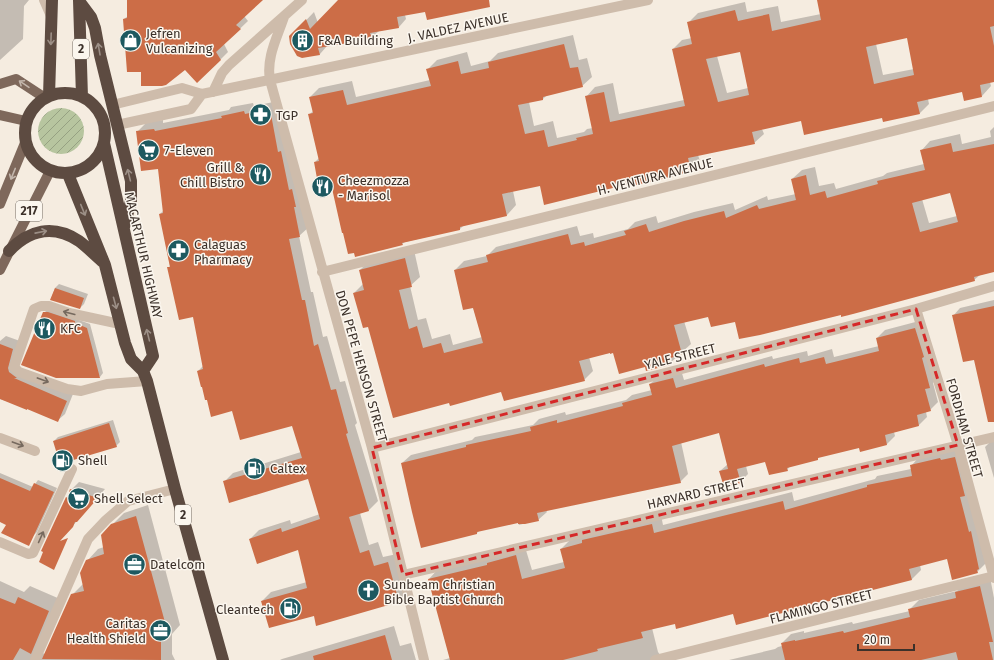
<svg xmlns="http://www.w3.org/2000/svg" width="994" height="660" font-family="'Fira Sans',sans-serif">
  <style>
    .garden { fill: url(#garden-furrows) }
    .shadow { fill: #0003; fill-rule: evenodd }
    .building { fill: #cc6d47; fill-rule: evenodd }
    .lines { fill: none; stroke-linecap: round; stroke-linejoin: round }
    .minor { stroke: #cebcab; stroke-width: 10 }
    .major { stroke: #7e685b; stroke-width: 10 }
    .highway { stroke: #5d4b41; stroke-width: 12 }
    .oneway { stroke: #9c8f86 }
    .oneway2 { stroke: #c3b6ac }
    .oneway3 { stroke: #76695e }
    .marked { fill: none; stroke: #d62828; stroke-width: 3; stroke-dasharray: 8 5; stroke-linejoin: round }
    .labels { text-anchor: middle; stroke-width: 3; stroke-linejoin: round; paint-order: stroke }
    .shield { fill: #fbf6ee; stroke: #756c65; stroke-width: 1 }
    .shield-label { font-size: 12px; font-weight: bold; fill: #3c312a }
    .street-label { font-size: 13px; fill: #3c312a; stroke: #fbf6ee }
    .poi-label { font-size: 13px; fill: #3c312a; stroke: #fbf6ee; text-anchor: start }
  </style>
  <defs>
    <pattern id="garden-furrows" width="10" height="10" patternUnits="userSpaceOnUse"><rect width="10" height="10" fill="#b7c59f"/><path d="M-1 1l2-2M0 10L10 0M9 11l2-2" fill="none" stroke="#96a182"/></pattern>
  </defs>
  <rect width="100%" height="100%" fill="#f5ece0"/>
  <path class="garden" d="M38 131a23 23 0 1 1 46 0a23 23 0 1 1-46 0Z"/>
  <path class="shadow" d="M0,0H29L24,6L23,39L0,60Z
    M128,0H262L244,16L248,21L224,44L228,52L220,60L185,69L142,71L124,19L128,16Z
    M340,0H479L405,15L406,19L399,27L379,31L371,38L327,46L320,54L302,57L291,36L314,12L318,23Z
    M818,0H994V81L990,82L991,86L982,96L963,91L928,99L929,104L920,113L883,116L802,120L762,129L764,134L754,143L698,155L700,161L690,171L630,183L541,184L513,191L516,205L507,215L464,225L460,229L405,242L402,244L331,181L315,162L319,158L309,115L313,111L310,97L319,88L352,81L356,97L430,80L428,69L437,60L467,52L471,66L490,61L498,53L573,35L579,60L587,58L592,77L582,86L547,95L543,99L529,102L534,126L553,121L557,138L584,132L587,129L593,128L586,97L595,87L613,83L619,114L684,100L673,49L682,40L692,38L689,22L698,13L745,2L747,12L778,6L781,22L821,14ZM908,37L914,69L883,75L876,44ZM741,51L748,88L727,93L717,56Z
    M278,101L309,227L299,236L311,292H313L323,337L327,336L340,382L345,381L357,423L355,425L378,501L369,510L360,513L369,545L378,542L383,557L397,554L408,592L399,601L317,625L315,615L262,601L271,592L307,582L299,549L250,539L259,530L290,520L291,524L320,514L309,478L224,482L233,473L301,452L293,425L233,410L198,371L203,366L194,316L168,268L170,266L160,214L164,210L159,168L138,131L147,122L163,120V123L229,110L231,107L253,103L254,106Z
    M994,127V271L980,275L974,280L841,314L736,321L709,316L684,321L691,344L669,364L614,352L589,357L593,371L584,380L502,391L369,326L354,293L363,284L360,270L369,261L414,250L420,277L410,286L418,320L426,318L432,339L450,334L453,345L482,337L473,307L455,270L464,261L487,256L496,247L577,226L580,236L593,233L594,238L628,229L635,222L656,216L658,223L694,212L733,203L735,210L767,196L768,200L796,194L792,179L802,170L815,167L819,186L834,183L836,189L883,176L887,173L924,164L921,151L930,141L960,134L962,144L991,137L990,131ZM951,191L957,216L929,223L922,199Z
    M59,284L88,294L84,304L80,308L51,299L55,288Z
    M994,300V402L974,358L953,316L960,308Z
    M48,309L90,324L103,373L100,377L44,313Z
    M923,320L937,379L933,383L938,402L930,410L926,412L927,417L919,425L894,432L895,436L887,444L861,450L860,447L819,457L817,459L791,465L787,470L766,461L746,466L748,474L740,482L720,471L728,464L719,432L681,442L688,474L680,482L546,510L547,512L538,520L519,525L518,522L480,530L477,533L402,463L411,455L472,440L475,437L533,425L539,419L565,412L566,415L626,400L632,395L652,390L650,384L659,376L681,370L684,380L772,356L773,359L807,351L808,356L832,349L834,357L879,346L877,338L885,330Z
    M6,336L20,341L15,360L22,371L73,394L65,414L57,421L27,408L0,399V341Z
    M113,420L120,442L116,446L54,441L58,437Z
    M994,438V478L985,447Z
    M964,448L986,563L977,572L948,558L920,565L921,570L912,579L734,613L676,622L652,628L658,652L661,656L662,660H443L450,658L429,579L438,569L525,547L532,570L564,562L561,549L570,540L661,515L663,525L792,492L794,501L875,479L877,476L911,469V466L920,456Z
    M0,473L33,487L38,480L57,488L37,532L33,536L0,521Z
    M79,482L105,489L63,537L67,498L70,495L71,490Z
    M148,505L180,625L172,634V654L175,660H0V581L24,592L30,586L60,599L41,653L46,654L72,595L84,583L87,561L98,549L104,547L102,535L124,513Z
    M990,577L994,598V660H729L775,649L778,647L782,646V643L791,634L804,631V633L852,622L853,624L910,611V609L919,600L957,591L965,583Z
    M394,626L400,646L411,643L416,660H280L282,659Z"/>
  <path class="building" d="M127,0H263L236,25L241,29L216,52L221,60L197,83L185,70L166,85L162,86H141V72H127L123,19L127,18Z
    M338,0H489L490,7L427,20L425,12L397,17L399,28L370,33L372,39L318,48L320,55L302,58L297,56L290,44L289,36L306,19L310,29Z
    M817,0H994V26L990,27L994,46V82L980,85L982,97L964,101L962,92L917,102L920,114L883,122L882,118L804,135L801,121L752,132L755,144L688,158L691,171L655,181L630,186L629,184L544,205L540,186L502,194L507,216L460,227V230L402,243L403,245L355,257L354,253L348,254L343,233H342L331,184L330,182L318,184L314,162L319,161L308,114L313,113L309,97L343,90L347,105L431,86L426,69L458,61L461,74L489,68L488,62L564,44L570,68L578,67L583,87L543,97V100L518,105L525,134L544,130L548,147L577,140L576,138L593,134L585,96L604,92L610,122L685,106L672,49L692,44L687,22L735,10L738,21L769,14L772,31L821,20ZM907,38L914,75L874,84L866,47ZM740,52L749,95L718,102L706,59Z
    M270,109L278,152L281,151L289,190L292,189L296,207H294L300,237L289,239L302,300H305L314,346L318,344L331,390L336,389L348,433L346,434L369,511L349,517L360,553L369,550L374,566L388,562L399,602L316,626L314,616L269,628L261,601L307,588L298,550L257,564L249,539L281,528L282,532L320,519L308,479L229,503L223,481L302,458L292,426L240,440L232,411L211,417L207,400H205L202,387H201L197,371L203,369L193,317L179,320L167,267H170L159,214L163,213L158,169L141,171L136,131L154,129L155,131L222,118L221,116L244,111L245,114Z
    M951,143L953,152L994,144V272L974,277L975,281L853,314L841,317V315L760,335L739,339L735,322L711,327L708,317L674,325L682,354L668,359L670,365L646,371L645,367L619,374L613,353L610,354V353L579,361L585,381L504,401L501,392L450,406L449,403L393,418L368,327L363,328L353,293L364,290L359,270L405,258L412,287L399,290L409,329L417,326L423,348L441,343L444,353L483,343L473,308L463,310L454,270L488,262L486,255L568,234L571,245L584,242L585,246L626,235L624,231L646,224L649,232L684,221L724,211L726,218L757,205L759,209L796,200L791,179L806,175L810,195L825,191L827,198L878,184L877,181L925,170L920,150ZM950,193L958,222L920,232L912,203Z
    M55,288L84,298L80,309L50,300Z
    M994,306V422H988L974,360L963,362L952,315Z
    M43,312H48L75,321V323L87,328L100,378H56L21,365Z
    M915,328L924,357L922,358L930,388L925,389L931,411L917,415L919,426L885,435L887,445L860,452L859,448L818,458V460L787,468L788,471L769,475L765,462L737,469L741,483L724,487L719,471L728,469L719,433L672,446L681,483L537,513L539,521L525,524H518V523L477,532V534L421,548L412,512L401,463L466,447V445L531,431L530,427L557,420V423L623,406L622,403L652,395L649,384L673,378L676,388L764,364L765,367L799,358L800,363L824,357L826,364L879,351L876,338Z
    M0,344L13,349L8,368L9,372L17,378H14L67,401L58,422L27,409V410L0,399Z
    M109,423L117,447L60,464L53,441Z
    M955,457L965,496L960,497L969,532L971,531L979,569L977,570L978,573L952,580L947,559L909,569L912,580L736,625L733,614L676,629L675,624L641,632L643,638L597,649L598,651L563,660H450L428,579L487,565V563L516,555L522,579L565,568L560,549L582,543V540L652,524L654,533L783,501L785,510L867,487V485L912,476L910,465L940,458L941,460Z
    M0,478L30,491L34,483L54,492L29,546L1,533L6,525L0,522Z
    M70,489L98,498L77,522H75L73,527L60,541L68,538L54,570L39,562L43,552L41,551L66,497L71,500L69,492Z
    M136,516L169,637L161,640V660L42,659L71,594L84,591L80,573L86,560L104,554L101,535L111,524Z
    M980,586L993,642H989L993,660H958L956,652L921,660H785L781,643L795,640V641L843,631L844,633L910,617L908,609L956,598L955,592Z
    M18,597L49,611L31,654L20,648L13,660H0V598L15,604Z
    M385,635L392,660H314L313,656Z"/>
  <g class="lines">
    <path class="minor" d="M44,0L51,16
      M284,17C277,38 266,58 270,80L372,448L424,660
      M213,92L222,73L229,65L302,0
      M112,105L182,88L202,94L648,0
      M117,125L191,109L202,94
      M322,272L994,106
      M916,309L958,445L994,578
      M120,324L69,313L49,306H41L34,309L14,367L19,372L67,389L81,391L107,384L147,381
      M0,438L35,451
      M372,448L916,309L994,286
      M0,542L28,554L33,553L72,469
      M403,575L994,437
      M35,660L88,539L106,520L128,501L175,489
      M655,660L994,576"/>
    <path class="major" d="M0,84L16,79L45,98
      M0,115L26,121
      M0,204L25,143
      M0,270L50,171"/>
    <path class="highway" d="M79,0L82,97
      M79,1L91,17L95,28L100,55L131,181V201L124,227
      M25 133a40 40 0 1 1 80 0a40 40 0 1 1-80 0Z
      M49,96L52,0
      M104,143L153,356L143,371
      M68,174L105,265L125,343L131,359L143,371L147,381L175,489L223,660
      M9,251C29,230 53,224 79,241C87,247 95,255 103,262"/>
  </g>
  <defs><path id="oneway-shaft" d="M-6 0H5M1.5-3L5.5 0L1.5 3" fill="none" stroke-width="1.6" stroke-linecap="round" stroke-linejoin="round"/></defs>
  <g class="oneway">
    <use href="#oneway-shaft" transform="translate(51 39) rotate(92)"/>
    <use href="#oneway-shaft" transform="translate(99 49) rotate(-100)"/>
    <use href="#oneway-shaft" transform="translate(129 175) rotate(-104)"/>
    <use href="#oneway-shaft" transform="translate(83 210) rotate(68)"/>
    <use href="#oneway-shaft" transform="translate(41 232) rotate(-11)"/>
    <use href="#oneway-shaft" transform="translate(115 303) rotate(75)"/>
    <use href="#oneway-shaft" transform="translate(148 335) rotate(-104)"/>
  </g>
  <g class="oneway2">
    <use href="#oneway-shaft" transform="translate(24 84) rotate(-146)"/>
    <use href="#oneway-shaft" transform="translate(13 174) rotate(112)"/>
  </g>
  <g class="oneway3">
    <use href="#oneway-shaft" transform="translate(69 313) rotate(-165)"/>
    <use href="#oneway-shaft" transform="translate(43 380) rotate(20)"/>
    <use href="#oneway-shaft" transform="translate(18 444) rotate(20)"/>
    <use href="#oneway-shaft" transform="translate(41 537) rotate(-66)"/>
  </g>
  <path class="marked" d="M916,309L958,445L403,575L372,448Z"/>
  <defs>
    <symbol id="shop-disc" viewBox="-11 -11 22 22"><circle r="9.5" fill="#1d5960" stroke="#fbf6ee"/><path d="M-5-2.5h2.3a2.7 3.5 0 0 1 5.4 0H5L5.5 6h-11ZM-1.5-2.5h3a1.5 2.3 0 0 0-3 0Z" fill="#fff"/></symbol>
    <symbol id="building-disc" viewBox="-11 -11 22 22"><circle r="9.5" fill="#1d5960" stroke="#fbf6ee"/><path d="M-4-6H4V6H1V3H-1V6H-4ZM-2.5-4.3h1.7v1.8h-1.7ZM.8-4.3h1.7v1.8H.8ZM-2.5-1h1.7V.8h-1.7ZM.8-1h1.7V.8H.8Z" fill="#fff"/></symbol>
    <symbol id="pharmacy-disc" viewBox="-11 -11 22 22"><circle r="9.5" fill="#1d5960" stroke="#fbf6ee"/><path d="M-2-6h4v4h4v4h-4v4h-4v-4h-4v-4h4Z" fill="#fff"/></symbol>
    <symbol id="supermarket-disc" viewBox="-11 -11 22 22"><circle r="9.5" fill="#1d5960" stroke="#fbf6ee"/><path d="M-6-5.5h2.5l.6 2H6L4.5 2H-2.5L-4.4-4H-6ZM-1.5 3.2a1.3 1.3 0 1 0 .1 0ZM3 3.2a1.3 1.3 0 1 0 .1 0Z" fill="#fff"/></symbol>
    <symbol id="restaurant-disc" viewBox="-11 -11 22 22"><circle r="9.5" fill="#1d5960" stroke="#fbf6ee"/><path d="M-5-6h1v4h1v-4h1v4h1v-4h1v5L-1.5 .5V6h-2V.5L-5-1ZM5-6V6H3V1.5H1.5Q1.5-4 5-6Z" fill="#fff"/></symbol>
    <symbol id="fuel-disc" viewBox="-11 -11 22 22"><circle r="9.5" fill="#1d5960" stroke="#fbf6ee"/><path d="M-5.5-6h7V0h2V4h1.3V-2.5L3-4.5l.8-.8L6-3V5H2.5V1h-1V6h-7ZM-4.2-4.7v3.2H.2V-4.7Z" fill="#fff"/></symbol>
    <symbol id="office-disc" viewBox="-11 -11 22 22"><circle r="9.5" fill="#1d5960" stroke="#fbf6ee"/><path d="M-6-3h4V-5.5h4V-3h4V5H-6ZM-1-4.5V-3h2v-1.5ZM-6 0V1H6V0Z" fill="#fff"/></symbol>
    <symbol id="church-disc" viewBox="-11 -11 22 22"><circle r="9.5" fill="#1d5960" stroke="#fbf6ee"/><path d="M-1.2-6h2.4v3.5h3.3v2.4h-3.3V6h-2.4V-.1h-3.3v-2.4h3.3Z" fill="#fff"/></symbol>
  </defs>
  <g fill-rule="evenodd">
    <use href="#shop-disc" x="118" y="28" width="25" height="25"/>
    <use href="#building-disc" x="290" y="28" width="25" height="25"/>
    <use href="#pharmacy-disc" x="248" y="102" width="25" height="25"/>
    <use href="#supermarket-disc" x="136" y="138" width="25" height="25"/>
    <use href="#restaurant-disc" x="248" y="162" width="25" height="25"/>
    <use href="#restaurant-disc" x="310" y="174" width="25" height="25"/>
    <use href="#pharmacy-disc" x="166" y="238" width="25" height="25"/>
    <use href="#restaurant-disc" x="32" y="316" width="25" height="25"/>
    <use href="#fuel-disc" x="50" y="448" width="25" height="25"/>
    <use href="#fuel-disc" x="242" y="456" width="25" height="25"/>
    <use href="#supermarket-disc" x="66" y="486" width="25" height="25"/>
    <use href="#office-disc" x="122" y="552" width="25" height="25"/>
    <use href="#church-disc" x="356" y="578" width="25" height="25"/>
    <use href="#fuel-disc" x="278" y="596" width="25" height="25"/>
    <use href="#office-disc" x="148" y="618" width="25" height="25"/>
  </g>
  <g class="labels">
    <g class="shield">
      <rect x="73" y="39" width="16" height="20" rx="3"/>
      <rect x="16" y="201" width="26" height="20" rx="3"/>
      <rect x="175" y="505" width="16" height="20" rx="3"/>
    </g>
    <g class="shield-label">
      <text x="81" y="53">2</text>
      <text x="29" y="215">217</text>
      <text x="183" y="519">2</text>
    </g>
    <g class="street-label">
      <text transform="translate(458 27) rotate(-12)" y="5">J. VALDEZ AVENUE</text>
      <text transform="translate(655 176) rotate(-14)" y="5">H. VENTURA AVENUE</text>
      <text transform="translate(144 255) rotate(77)" y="5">MACARTHUR HIGHWAY</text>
      <text transform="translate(680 356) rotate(-14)" y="5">YALE STREET</text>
      <text transform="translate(362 366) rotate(74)" y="5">DON PEPE HENSON STREET</text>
      <text transform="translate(965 428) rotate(74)" y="5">FORDHAM STREET</text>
      <text transform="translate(696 493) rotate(-13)" y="5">HARVARD STREET</text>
      <text transform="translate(821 606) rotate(-14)" y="5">FLAMINGO STREET</text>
    </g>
    <g class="poi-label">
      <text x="146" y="38">Jefren<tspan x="146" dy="15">Vulcanizing</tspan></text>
      <text x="318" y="45">F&amp;A Building</text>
      <text x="276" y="120">TGP</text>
      <text x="164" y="155">7-Eleven</text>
      <text x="244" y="172" text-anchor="end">Grill &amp;<tspan x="244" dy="15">Chill Bistro</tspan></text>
      <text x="338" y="185">Cheezmozza<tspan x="338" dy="15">- Marisol</tspan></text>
      <text x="194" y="249">Calaguas<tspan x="194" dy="15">Pharmacy</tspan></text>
      <text x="60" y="333">KFC</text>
      <text x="78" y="465">Shell</text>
      <text x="270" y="473">Caltex</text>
      <text x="94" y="503">Shell Select</text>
      <text x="150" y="569">Datelcom</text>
      <text x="384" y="589">Sunbeam Christian<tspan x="384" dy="15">Bible Baptist Church</tspan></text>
      <text x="274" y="614" text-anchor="end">Cleantech</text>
      <text x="146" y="628" text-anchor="end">Caritas<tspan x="146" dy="15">Health Shield</tspan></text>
    </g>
  </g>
  <path d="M858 644v6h56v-6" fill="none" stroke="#3c312a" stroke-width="2"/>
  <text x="864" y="644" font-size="12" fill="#3c312a" stroke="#fbf6ee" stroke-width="3" paint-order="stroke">20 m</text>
</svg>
